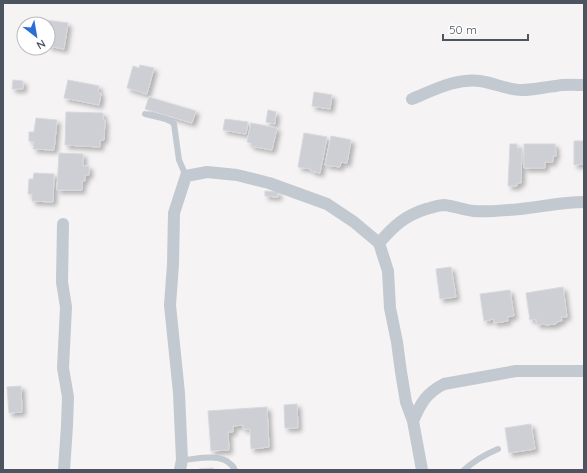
<svg xmlns="http://www.w3.org/2000/svg" width="587" height="473" font-family="Quicksand,sans-serif">
  <style>
    .building { fill: #cdcfd4; stroke: #d7d9dd; filter: url(#shadow) }
    .lines { fill: none; stroke-linecap: round; stroke-linejoin: round }
    .service { stroke: #c2c9d0; stroke-width: 6 }
    .minor { stroke: #c2c9d0; stroke-width: 12 }
  </style>
  <defs>
    <filter id="shadow"><feDropShadow dx="3.5" dy="3.5" stdDeviation="2" flood-color="#0004"/></filter>
  </defs>
  <rect width="100%" height="100%" fill="#f5f3f3"/>
  <path class="building" d="M46,20L68,23L64,49L48,46V24H45Z
    M140,65L154,68L147,94L127,88L133,66L139,68Z
    M13,80L23,81V89H12Z
    M68,80L99,86L98,92L101,93L99,105L64,98Z
    M314,92L332,95L330,109L312,106Z
    M149,97L196,111L192,123L145,109Z
    M268,110L276,112L275,124L266,122Z
    M66,112L103,113V120H105L104,140H100V147L65,145Z
    M36,118L57,120L54,150L33,149L34,142L29,141V132H34Z
    M225,119L248,122L246,134L223,130Z
    M251,123L277,128L272,150L251,146V143L247,142Z
    M304,133L327,137L320,173L311,171V169L298,167Z
    M331,136L351,140L347,163L341,162L340,167L325,165Z
    M574,141H584V164L574,165Z
    M510,144H517V148H522L521,183H517V186H508Z
    M524,144H555L556,156H553V162H545V168H524Z
    M59,153L83,154V166H89V175H85V181H82V190H57Z
    M34,173L54,174L53,202L32,201V194H28L29,179H33Z
    M265,191L278,192V197L265,196Z
    M451,267L456,297L440,299L436,269Z
    M563,287L567,317H561L562,321L556,322V324L545,325L544,324L537,325L536,319L530,320L526,293Z
    M510,290L514,316L507,317L508,321L494,323V319L484,321L480,294Z
    M21,386L22,412L9,413L7,387Z
    M297,404L298,428H285L284,405Z
    M267,407L269,447L251,449L250,429H243V425L233,426V432H228L229,450L211,451L208,411Z
    M531,424L535,449L509,453L505,428Z
    M213,468V470H199V469Z"/>
  <g class="lines">
    <path class="service" d="M145,114C154,117 168,117 174,124L179,160L186,176
      M182,460C200,459 226,451 235,470
      M464,470C474,461 486,454 498,449"/>
    <path class="minor" d="M412,99C434,90 456,78 480,81C495,83 507,90 522,90C534,90 545,87 556,86C565,84 575,85 584,85
      M63,224L62,282L66,307L63,368L68,397L67,426L64,470
      M379,243C394,226 404,216 426,209C431,208 438,205 444,205C454,206 464,210 474,211C485,212 496,211 508,210C533,209 558,202 584,202
      M413,421C421,403 426,393 444,384L516,371H584
      M180,470L182,460L179,393L170,305L173,264L174,213L186,176L207,172L237,175L269,183L327,204L354,222L379,243L388,271L390,308L397,342L401,372L406,402L413,421L422,470"/>
  </g>
  <rect width="587" height="473" fill="none" stroke="#4c555f" stroke-width="8"/>
  <g transform="translate(36 36) rotate(149)"><circle r="19" fill="#ffffff" stroke="#b7bbbf"/>
  <path d="M0-3L7 15L0 10L-7 15Z" fill="#2c6ed6"/>
  <text y="-6" font-size="11" font-weight="bold" text-anchor="middle" fill="#4c555f">N</text>
  </g>
  <path d="M443 34v6h85v-6" fill="none" stroke="#4c555f" stroke-width="2"/>
  <text x="449" y="34" font-size="12" fill="#4c555f" stroke="#ffffff" stroke-width="3" paint-order="stroke">50 m</text>
</svg>
